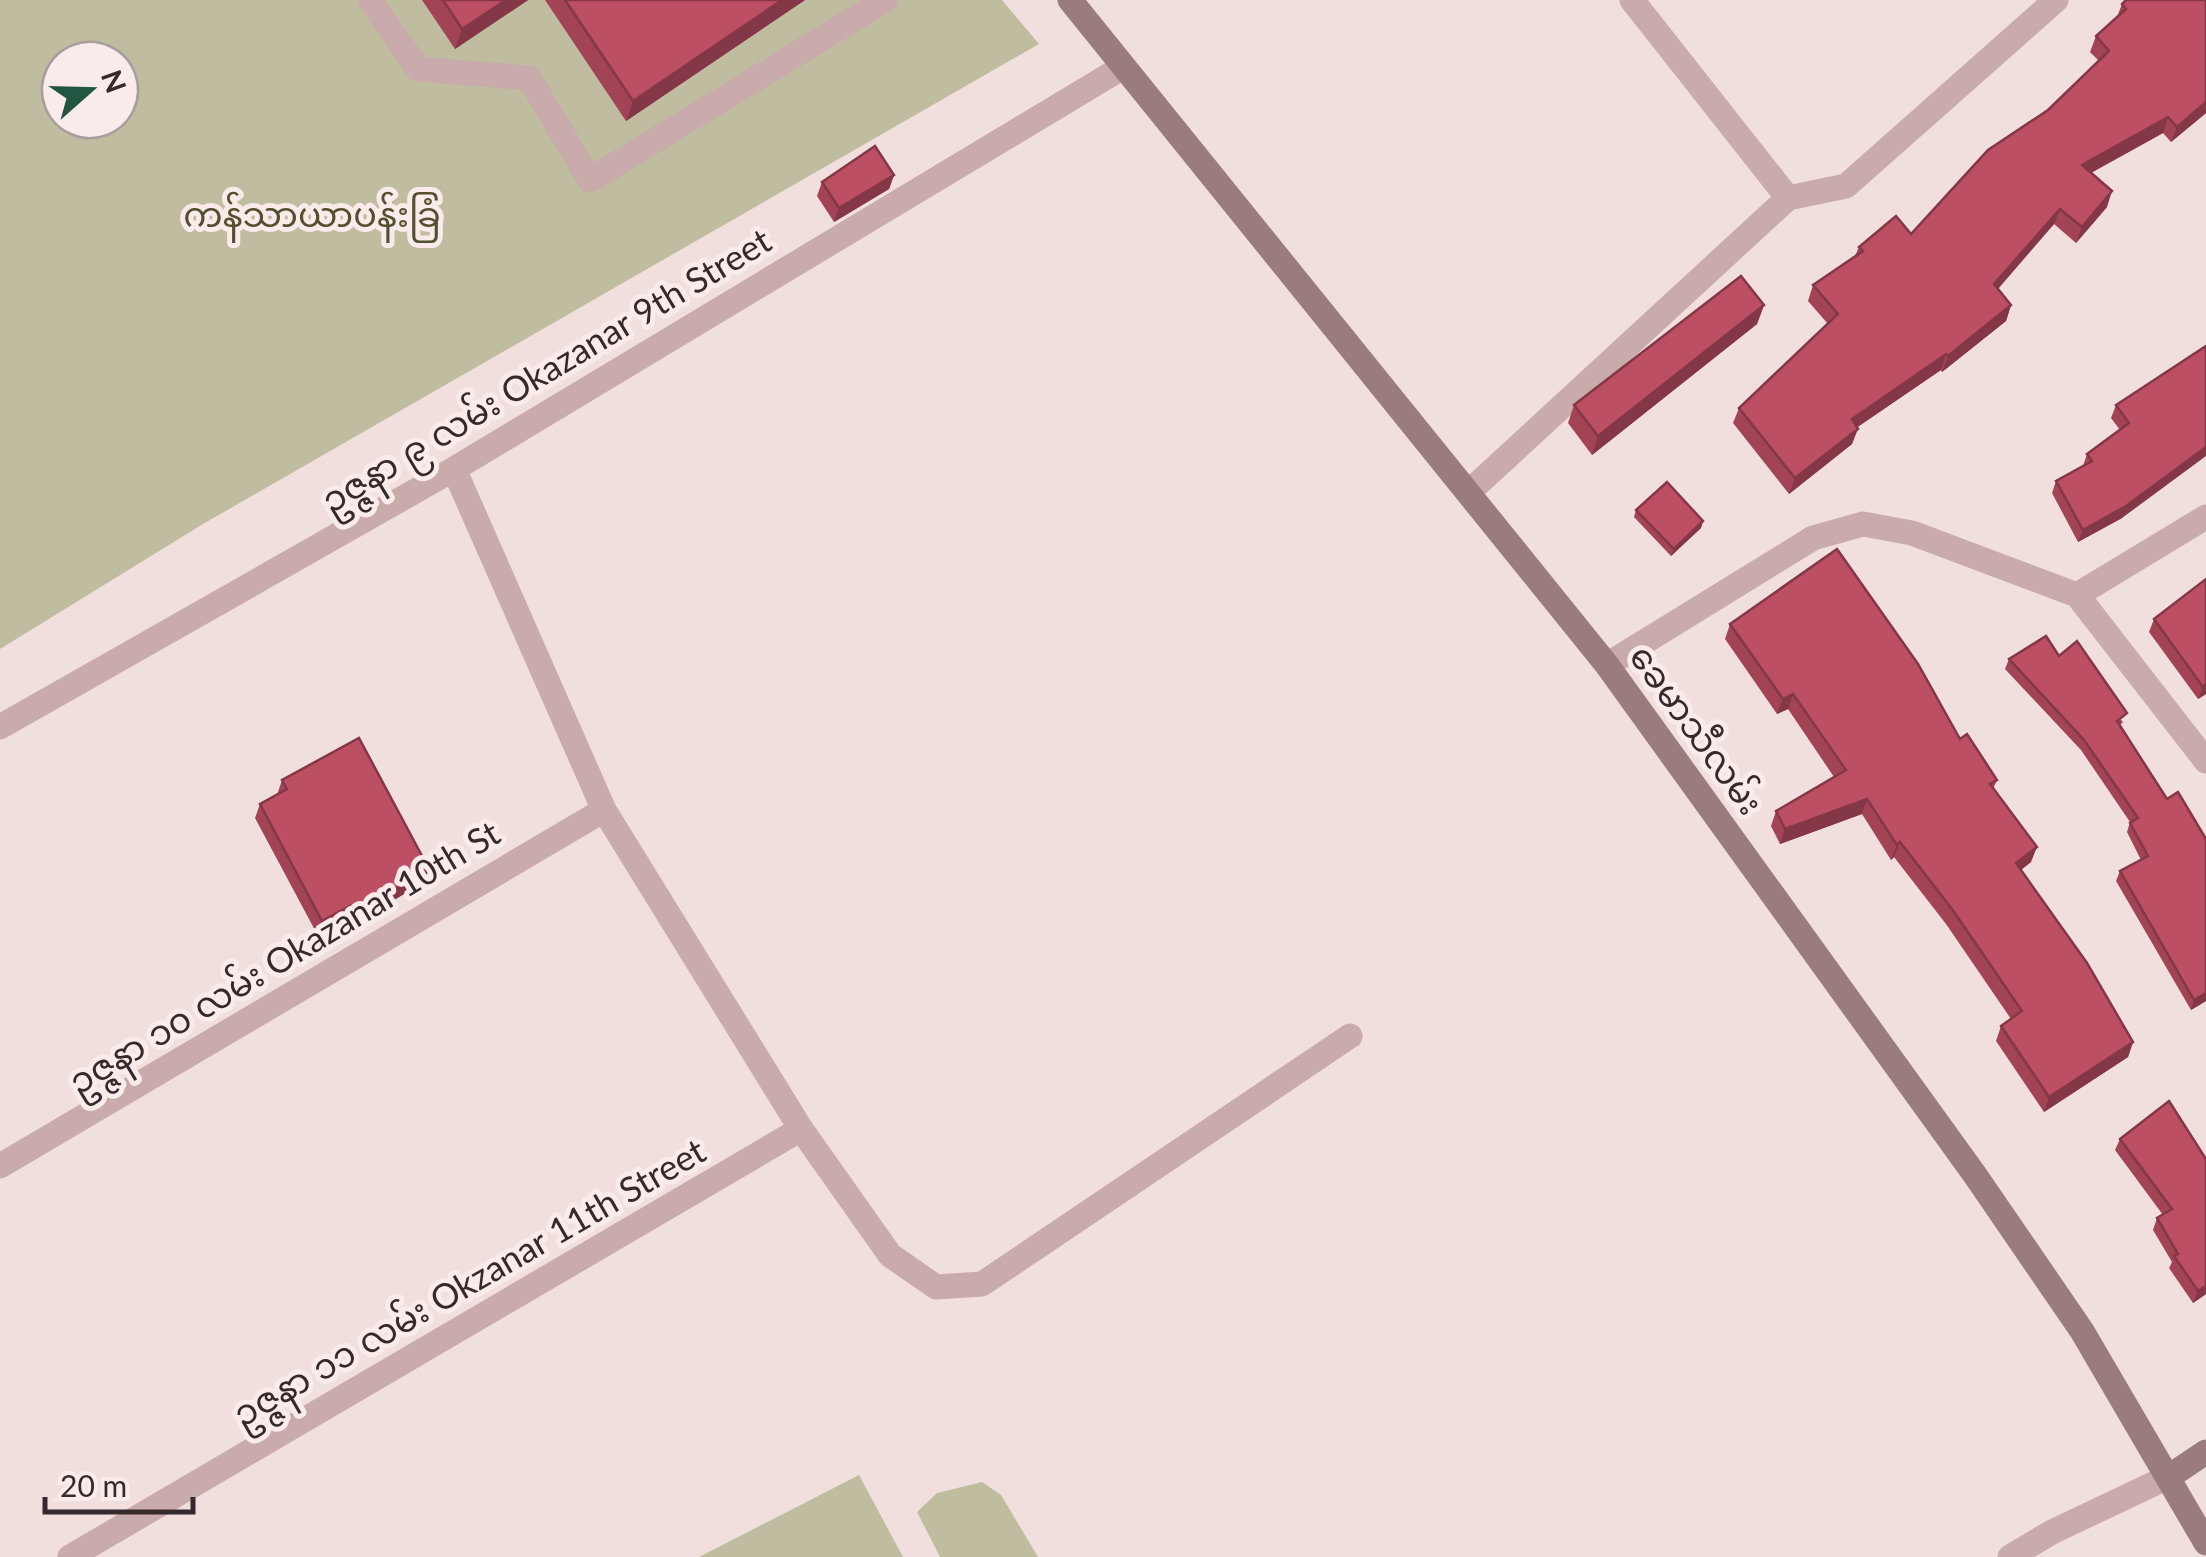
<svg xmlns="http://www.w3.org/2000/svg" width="2206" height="1557" font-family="Lato,'Noto Sans Myanmar',sans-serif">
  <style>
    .green { fill: #bfbc9f; fill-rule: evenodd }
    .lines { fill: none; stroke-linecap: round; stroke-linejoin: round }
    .lane { stroke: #c8abaa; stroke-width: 25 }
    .street { stroke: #c8abaa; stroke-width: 25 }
    .secondary { stroke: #9b7c7e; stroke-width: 25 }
    .wall { fill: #a34456 }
    .shaded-wall { fill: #843746 }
    .building { fill: #bd4f64; stroke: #843746; stroke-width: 2.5 }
    .labels { text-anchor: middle; stroke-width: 10; stroke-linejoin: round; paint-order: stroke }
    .park-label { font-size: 35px; fill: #53502f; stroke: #f8ebea }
    .street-label { font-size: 35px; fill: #36292b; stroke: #f8ebea }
  </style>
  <rect width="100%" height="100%" fill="#f1dfde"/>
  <path class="green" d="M0,0H1002L1039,44L203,524L0,649ZM60,60H120V120H60Z
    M859,1475L903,1557H699Z
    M982,1482L1001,1495L1038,1557H940L917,1512L937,1493Z"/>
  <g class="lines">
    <path class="lane" d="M370,0L418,69L529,78L590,180L885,0
      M1470,491L1788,198
      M2010,1557L2052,1532L2170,1476"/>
    <path class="street" d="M1632,0L1788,198L1846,186L2056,0
      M454,469L604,810L801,1129L890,1255L936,1287L982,1284L1350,1036
      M2077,595L2206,517
      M1607,665L1813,538L1863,524L1912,533L2077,595L2206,761
      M0,727L454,469L1123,67
      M0,1166L604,810
      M70,1557L801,1129"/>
    <path class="secondary" d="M1070,0L1607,665L1975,1175L2082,1331L2206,1543
      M2170,1476L2206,1452"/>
  </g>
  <path class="wall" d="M422,0H528L455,49Z
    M545,0H805L626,121Z
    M2206,0V113L2171,142L2163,133L2091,173L2107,207L2076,243L2054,224L1998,289L2011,305L2006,321L1942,372L1941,370L1857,427L1852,444L1789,494L1733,423L1739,408L1828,324L1808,301L1813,285L1855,256L1859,247L1911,234L2048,110L2099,61L2090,52L2096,36L2117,17L2122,4Z
    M894,175L889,189L834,222L817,196L822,182Z
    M1764,305L1757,324L1592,455L1568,423L1574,405Z
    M2206,346L2122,518L2078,542L2052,493L2056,481L2083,466L2087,454L2120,430L2111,418L2116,405Z
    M1636,510L1703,521L1701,528L1671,556L1634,517Z
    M2206,579V694L2198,699L2149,632L2154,619Z
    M1730,624L1960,739L1997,780L1993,789L2031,862L2021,870L2133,1042L2128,1057L2044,1112L1996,1041L2001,1026L2011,1019L1946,924L1894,857L1891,860L1862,814L1780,844L1771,826L1776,811L1834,777L1788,709L1777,714L1725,639Z
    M2059,656L2123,722L2120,725L2167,799L2206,839V1001L2191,1010L2116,881L2120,871L2141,860L2127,832L2130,822L2081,750L2005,669L2009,659Z
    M282,780L429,869L424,882L349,927L345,920L317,934L255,818L260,804L277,795Z
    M2120,1139L2206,1159V1294L2193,1303L2169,1268L2172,1262L2153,1230L2157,1218L2163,1215L2115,1150Z"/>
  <path class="shaded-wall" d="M506,0H528L455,49L462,29Z
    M782,0H805L626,121L633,101Z
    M2206,102V113L2171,142L2177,127Z
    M2168,117L2163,133L2076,181L2082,165Z
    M894,175L889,189L834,222L839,208Z
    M2112,191L2107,207L2076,243L2082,227Z
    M2060,209L2054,224L1988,300L1994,284Z
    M1764,305L1757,324L1592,455L1598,436Z
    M2011,305L2006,321L1942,372L1948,356Z
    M1946,354L1941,370L1846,435L1852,419Z
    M1858,429L1852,444L1789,494L1795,478Z
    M2206,447V456L2122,518L2078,542L2083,530Z
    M1703,521L1701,528L1671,556L1674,549Z
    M2206,684V694L2198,699L2203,687Z
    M1793,694L1788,709L1777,714L1783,699Z
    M1867,799L1862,814L1780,844L1785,829Z
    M1900,842L1894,857L1891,860L1897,845Z
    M2037,847L2031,862L2010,878L2016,863Z
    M429,869L424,882L349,927L354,913Z
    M350,906L345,920L317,934L322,921Z
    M2206,993V1001L2191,1010L2194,1000Z
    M2133,1042L2128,1057L2044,1112L2049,1097Z
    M2206,1286V1294L2193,1303L2198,1291Z"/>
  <path class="building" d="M443,0H506L462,29Z
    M565,0H782L633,101Z
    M2126,0H2206V102L2177,127L2168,117L2082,165L2112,191L2082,227L2060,209L1994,284L2011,305L1948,356L1946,354L1852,419L1858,429L1795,478L1739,408L1838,314L1813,285L1863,251L1859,247L1896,216L1911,234L1988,150L2048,110L2109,51L2096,36L2126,9L2122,4Z
    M875,146L894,175L839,208L822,182Z
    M1741,276L1764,305L1598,436L1574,405Z
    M2206,346V447L2126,506L2083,530L2056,481L2092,461L2087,454L2129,423L2116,405Z
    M1667,482L1703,521L1674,549L1636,510Z
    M1837,549L1918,664L1960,739L1967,734L1997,780L1990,784L2037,847L2016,863L2087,963L2133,1042L2049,1097L2001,1026L2022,1011L1952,909L1900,842L1897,845L1867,799L1785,829L1776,811L1846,770L1793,694L1783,699L1730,624Z
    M2206,579V684L2203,687L2154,619Z
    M2046,636L2059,656L2077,641L2127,713L2117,721L2167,799L2178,792L2206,839V993L2194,1000L2120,871L2148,856L2130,823L2138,818L2084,740L2009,659Z
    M359,738L429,869L354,913L350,906L322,921L260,804L287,789L282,780Z
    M2169,1101L2206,1159V1286L2198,1291L2174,1256L2178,1254L2157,1218L2172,1209L2120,1139Z"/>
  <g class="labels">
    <g class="park-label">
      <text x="312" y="227">ကန်သာယာပန်းခြံ</text>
    </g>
    <g class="street-label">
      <text transform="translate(546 371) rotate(-31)" y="12">ဥဇ္ဇနာ ၉ လမ်း Okazanar 9th Street</text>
      <text transform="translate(1696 730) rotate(54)" y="12">ခေမာသီလမ်း</text>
      <text transform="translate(284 958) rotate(-31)" y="12">ဥဇ္ဇနာ ၁၀ လမ်း Okazanar 10th St</text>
      <text transform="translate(469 1283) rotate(-30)" y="12">ဥဇ္ဇနာ ၁၁ လမ်း Okzanar 11th Street</text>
    </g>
  </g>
  <g transform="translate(90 90) rotate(70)"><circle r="48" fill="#f8ebea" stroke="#aa9d9e" stroke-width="2.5"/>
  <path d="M0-8L18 38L0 25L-18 38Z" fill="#225542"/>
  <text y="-15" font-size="28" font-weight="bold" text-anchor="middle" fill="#36292b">N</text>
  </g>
  <path d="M45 1497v15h148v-15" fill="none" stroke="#36292b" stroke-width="5"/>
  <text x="60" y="1497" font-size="30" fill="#36292b" stroke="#f8ebea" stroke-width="8" paint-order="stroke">20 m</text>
</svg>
